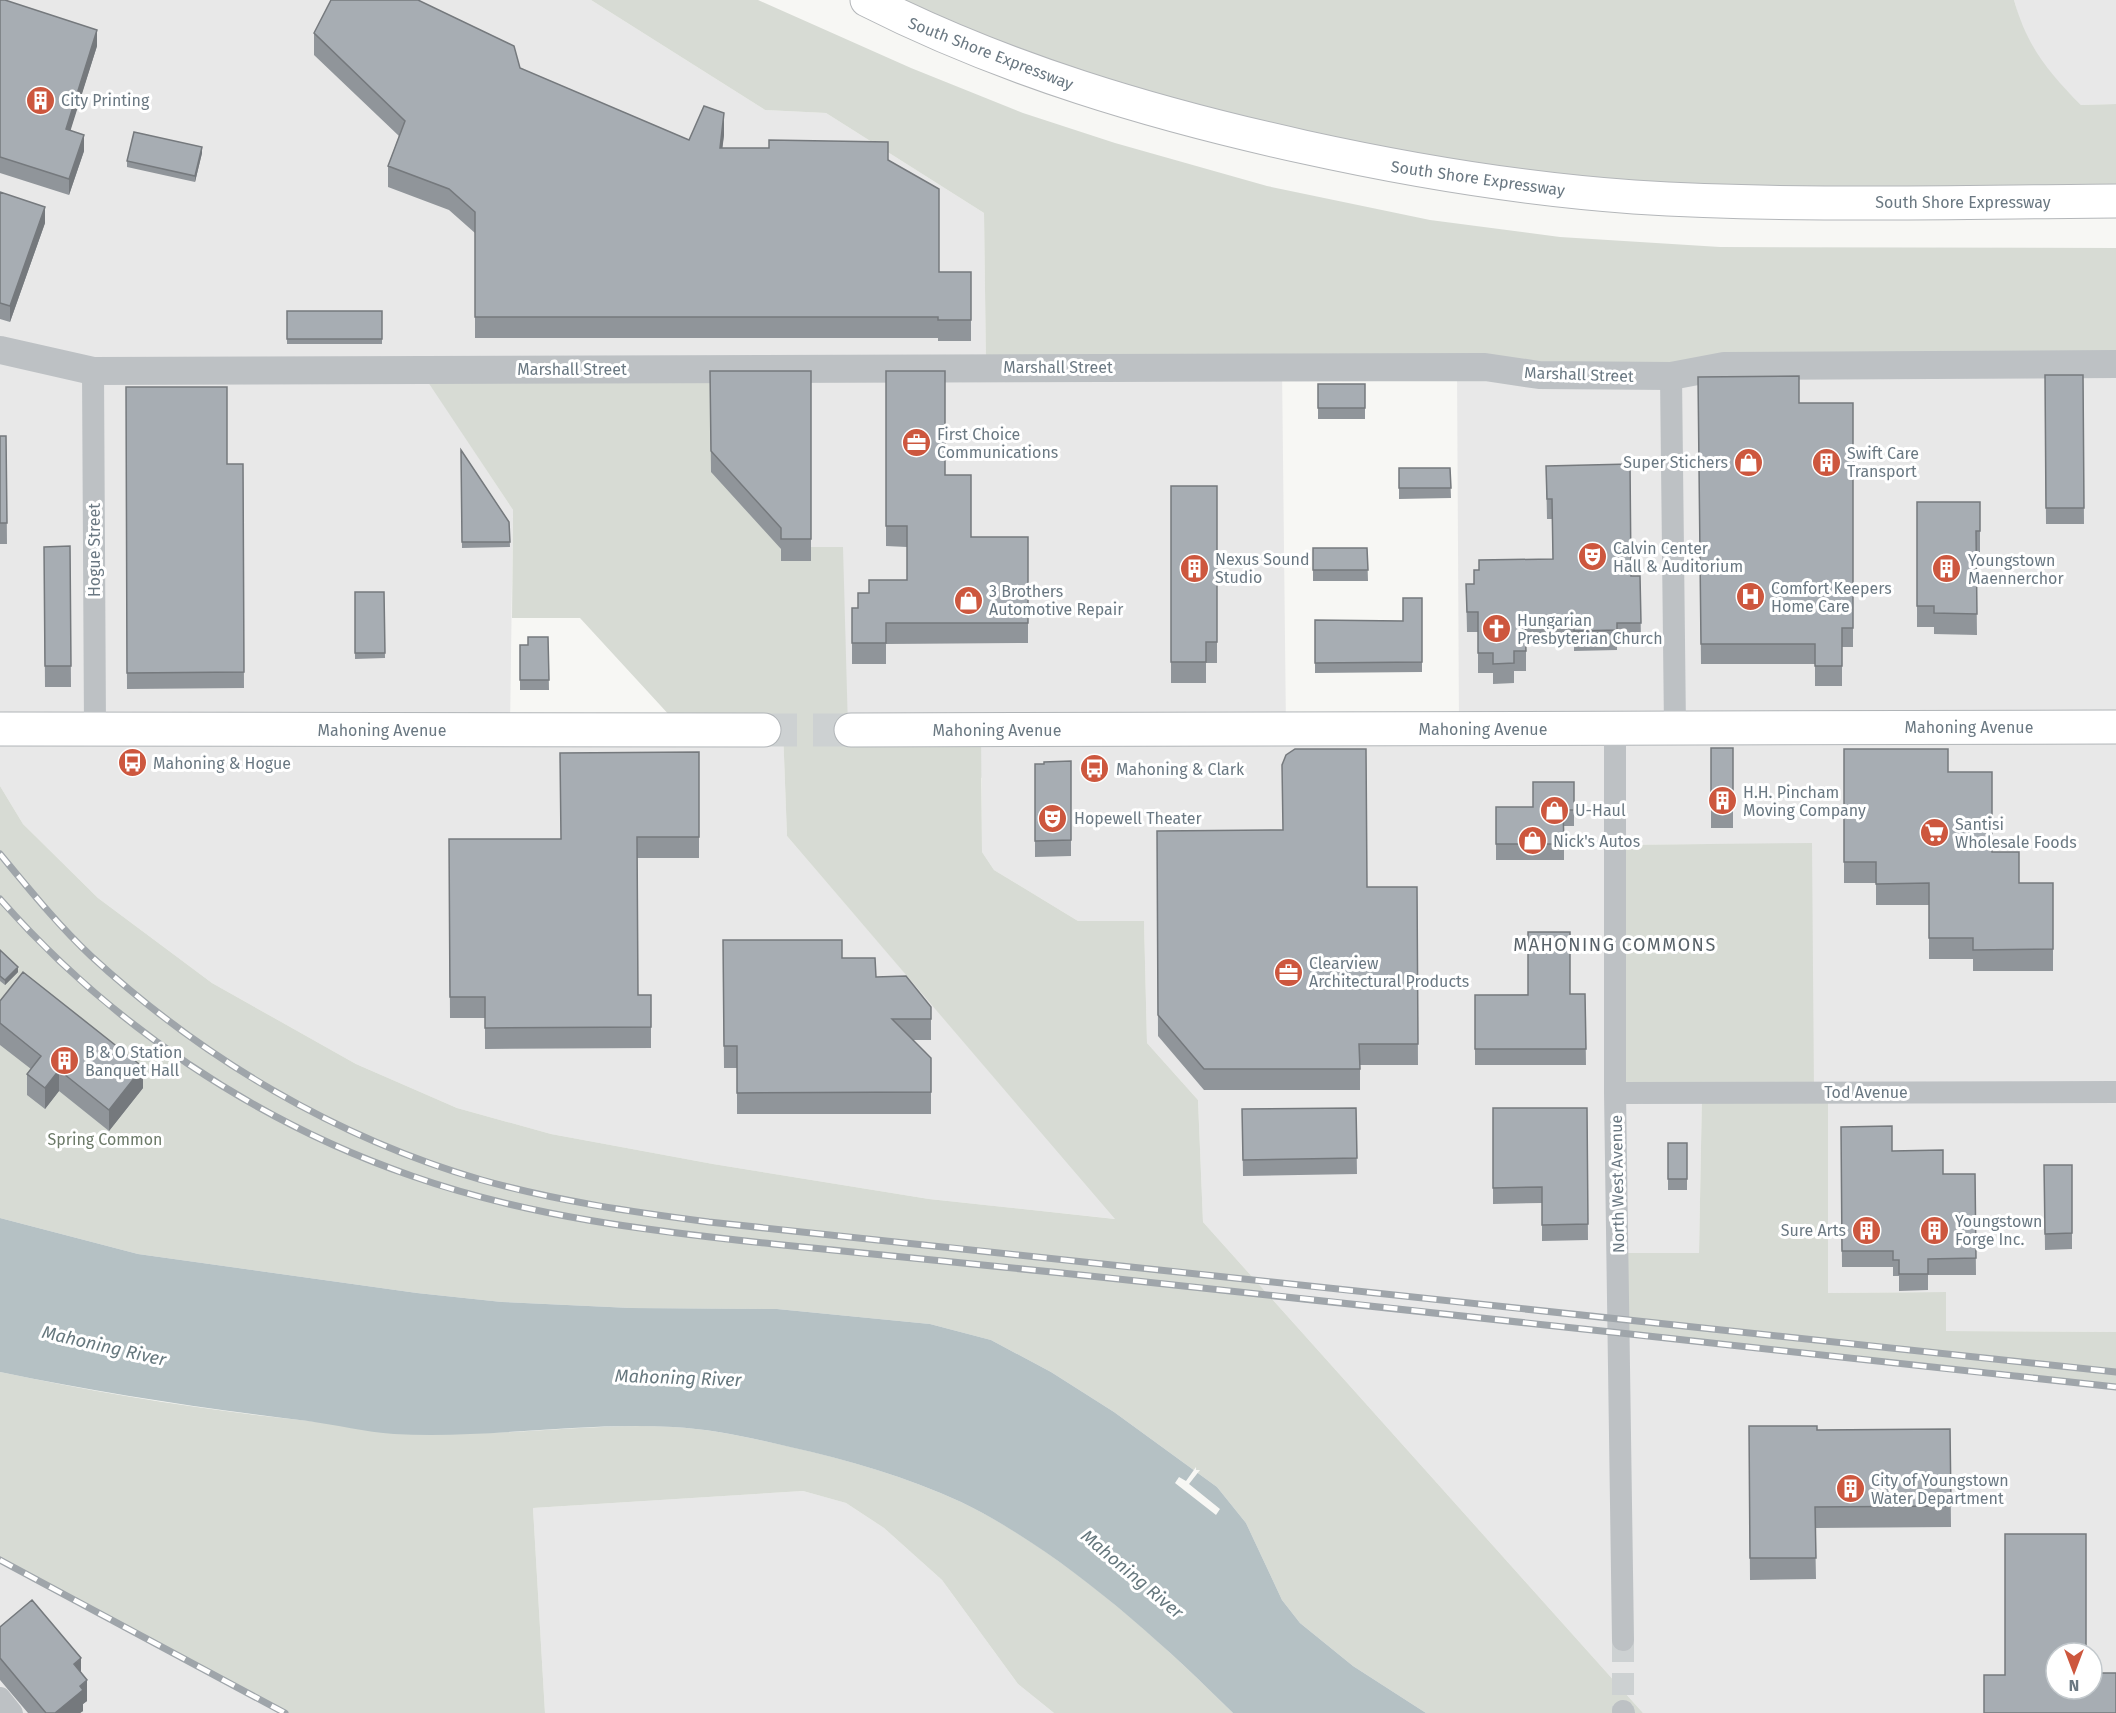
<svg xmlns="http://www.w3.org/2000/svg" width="2116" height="1713" font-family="'Fira Sans',sans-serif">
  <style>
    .built { fill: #e8e8e8; fill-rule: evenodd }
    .green { fill: #d7dbd4 }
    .water { fill: #b5c1c4 }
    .pier { fill: #f7f7f4 }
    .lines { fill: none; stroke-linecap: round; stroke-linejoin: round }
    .minor-tunnel { stroke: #cdd1d2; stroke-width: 22; stroke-dasharray: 22 11; stroke-linecap: butt }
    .primary-tunnel { stroke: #cdd1d2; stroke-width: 33; stroke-dasharray: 33 16; stroke-linecap: butt }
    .primary-casing { stroke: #b1b5b8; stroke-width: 35 }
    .motorway-casing { stroke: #b3b6b9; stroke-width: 35 }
    .minor { stroke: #bdc1c4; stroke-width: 22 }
    .tertiary { stroke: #bdc1c4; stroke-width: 28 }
    .primary { stroke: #fff; stroke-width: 33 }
    .motorway { stroke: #fff; stroke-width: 33 }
    .rail-casing { stroke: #9fa5aa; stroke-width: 7 }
    .rail { stroke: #fff; stroke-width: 4.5; stroke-dasharray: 14; stroke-linecap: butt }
    .wall { fill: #90959a }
    .shaded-wall { fill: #75797d }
    .building { fill: #a7adb3; stroke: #75797d; stroke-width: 1.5 }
    .labels { text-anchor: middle; stroke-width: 6; stroke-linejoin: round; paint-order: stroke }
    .street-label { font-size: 16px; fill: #6a7882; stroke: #fff }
    .poi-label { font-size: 16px; fill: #6a7882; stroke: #fff; text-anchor: start }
    .park-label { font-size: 16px; fill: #6c7a68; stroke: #fff }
    .neighbourhood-label { font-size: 18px; letter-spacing: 1.5px; fill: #576168; stroke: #fff }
    .water-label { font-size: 18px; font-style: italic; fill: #66787e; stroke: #fff }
  </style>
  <rect width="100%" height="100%" fill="#f7f7f4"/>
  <path class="built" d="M0,0H591L765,110L826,113L984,213L986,367H1282L1286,729H1459L1457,367L2116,364V1332L1946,1331L1945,1292L1828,1293V1093H1814L1711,844L1615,845L1702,1093L1699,1254L1984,1369L2116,1387V1713H1643L1203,1222L1198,1100L1147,1043L1144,921H1078L994,870L982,852V778L848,730L811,547V561H781L421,370L513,510L510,729L783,730L787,836L1116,1219L929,1199L713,1164L551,1134L457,1108L356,1064L212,983L98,898L23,824L0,786ZM2056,1653H2092V1689H2056Z
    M2014,0H2116V104L2081,105L2053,77L2034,52L2021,25Z
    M803,1491L846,1503L884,1528L942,1580L1018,1684L1054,1713H545L533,1508Z
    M0,1560L285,1713H0Z"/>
  <path class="green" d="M591,0H758L911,68L1023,113L1115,143L1267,186L1430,220L1560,237L1720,247L2116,248V364L986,367L984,213L826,113L765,110Z
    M867,0H2014C2027,46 2047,71 2081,105L2116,104V201L1635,197L1236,132Z
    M711,369L781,549V561H811V547H843L848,729L981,730L982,852L994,870L1078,921H1144L1147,1043L1198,1100L1203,1222L1643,1713H1426L1353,1666L1300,1623L1282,1600L1246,1523L1217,1487L1114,1412L1051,1372L991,1340L930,1324L777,1309L631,1308L502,1302L417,1293L138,1254L0,1218V786L23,824L98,898L212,983L356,1064L457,1108L551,1134L713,1164L929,1199L1115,1219L787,836L783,730H683L580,618H512L513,510L420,370Z
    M1812,843L1814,1092L1828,1093V1293L1946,1292V1331L2116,1332V1385L1984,1369L1619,1334L1618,1253H1699L1702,1093H1615V845Z
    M0,1372C123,1398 249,1417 374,1427C403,1429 432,1432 460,1433C531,1434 602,1423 673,1427C712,1429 752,1438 791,1447C848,1460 907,1477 961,1502C1059,1549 1157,1637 1233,1713H1054L1018,1684L942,1580L884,1528L846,1503L803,1491L533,1508L545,1713H285L0,1560Z"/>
  <path class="water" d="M0,1218L138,1254L417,1293L502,1302L631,1308L777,1309L930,1324L991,1340L1051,1372L1114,1412L1217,1487L1246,1523L1282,1600L1300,1623L1353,1666L1426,1713H1233C1157,1637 1058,1549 961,1502C907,1477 848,1460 790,1447C752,1438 712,1429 673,1427C580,1422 487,1439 394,1434C365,1432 337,1425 308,1421C205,1409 102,1393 0,1372Z"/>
  <path class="pier" d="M1196,1467V1470H1200L1189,1484L1220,1509L1216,1515L1175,1483L1179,1477L1186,1481Z"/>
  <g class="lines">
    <path class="minor-tunnel" d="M1623,1640V1711"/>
    <path class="primary-tunnel" d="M764,730H851"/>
    <defs>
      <path id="primary" d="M0,729L764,730
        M851,730L2116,727"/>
      <path id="motorway" d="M867,0C1005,70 1154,114 1304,147C1413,171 1522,189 1634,197C1794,207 1956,202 2116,201"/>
    </defs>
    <use href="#primary" class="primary-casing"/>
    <use href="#motorway" class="motorway-casing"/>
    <path class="minor" d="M93,371L95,729
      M1671,376L1675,728
      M1615,728V1093L1623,1640
      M1615,1093L2116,1092
      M0,1698L12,1713
      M1623,1711L1624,1713"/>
    <path class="tertiary" d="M0,350L93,371L1485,367L1539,375L1671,376L1724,366L2116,364"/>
    <use href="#primary" class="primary"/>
    <use href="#motorway" class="motorway"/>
    <defs>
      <path id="rail" d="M0,854C29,889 58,925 91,956C202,1058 336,1138 482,1180C556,1201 633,1212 709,1222L2116,1372
        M0,899C109,1023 255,1122 412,1176C529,1217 651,1231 773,1244C869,1254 966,1263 1062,1273C1413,1310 1765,1349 2116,1387
        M0,1560L285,1713"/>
    </defs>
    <use href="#rail" class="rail-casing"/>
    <use href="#rail" class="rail"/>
  </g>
  <path class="wall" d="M0,0L97,46L70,130L84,151L69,195L0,173Z
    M314,33L520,68L689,140L724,135L722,148L888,161L939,272H971V341H938V338H475V233L449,210L388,187V166L399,136L314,55Z
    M202,153L195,182L127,167V161Z
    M0,192L45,223L10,322L0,319Z
    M287,311H382V344H287Z
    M710,371H811V561H781V549L711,472Z
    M886,371L945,475L971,537H1028V643L886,644V664H852V608H858L869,593L907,580V547L886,546Z
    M2045,375H2083L2084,524H2046Z
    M1698,377L1799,403H1853V647H1842V686H1815V664H1701Z
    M1318,384H1365V419H1318Z
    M126,387L227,464H243L244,688L127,689Z
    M0,436H6L7,544H0Z
    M461,450L509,522L510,547L462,548Z
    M1546,466L1631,576H1640L1641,643H1617V650L1574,651V645H1526V671H1514V683L1493,684V673H1478V632H1467L1466,584H1474L1553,559L1552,519H1547Z
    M1399,468H1450L1451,498L1399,499Z
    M1171,486H1217V663H1206V683H1171Z
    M1917,502H1980V552H1976L1977,635L1934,634V627H1917Z
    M70,546L71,687H45L44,547Z
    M1313,548H1367L1368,581H1313Z
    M355,592H384L385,658L355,659Z
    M1422,598V672L1315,673V620L1403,621Z
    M548,637L549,690H520V645H528Z
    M1711,748H1733V828H1711Z
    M1844,749L1948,772L1992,852L2019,883H2053V971H1973V959H1929V905H1876V883H1844Z
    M699,752V858H637L638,995H651V1048L485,1049V1018H450L449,839H561Z
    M1071,761V856L1035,857V764H1044Z
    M1574,782V826H1564V860H1496V807H1533Z
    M1157,831L1367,887H1417L1418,1065H1360V1090H1204L1158,1036Z
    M723,940L842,958L931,1007V1040H913L931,1058V1114H737V1068H724Z
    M0,950L18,972L5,985L0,981Z
    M1570,994H1585L1586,1065H1475V995Z
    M0,1001L143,1088L109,1131L59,1091L45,1109L27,1095V1074L31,1069L0,1045Z
    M1356,1108L1357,1174L1243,1176L1242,1109Z
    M1493,1108H1587L1588,1240L1542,1241V1203L1493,1204Z
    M1841,1127L1943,1174H1975L1976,1275H1928V1290L1899,1291V1276H1893V1267H1842Z
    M1668,1143H1687V1190H1668Z
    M2044,1165H2072V1249L2045,1250Z
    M1749,1426L1817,1430L1950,1429L1951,1527L1815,1528L1816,1579L1750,1580Z
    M0,1627L81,1672L87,1701L83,1704V1711L80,1713H28L0,1680Z"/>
  <path class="shaded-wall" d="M97,30V46L66,145V129Z
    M724,113V135L720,169V148Z
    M84,135V151L69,195V179Z
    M202,147V153L195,182V176Z
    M45,207V223L10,322V306Z
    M18,967V972L5,985V980Z
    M143,1067V1088L109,1131V1110Z
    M59,1070V1091L45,1109V1088Z
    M81,1658V1680L74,1664Z
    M87,1680V1701L83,1704V1711L80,1713H55L80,1686Z"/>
  <path class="building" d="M0,0H5L97,30L66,129L84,135L69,179L0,157Z
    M331,0H418L514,46L520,68L689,140L704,106L724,113L720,148H769V140L888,142V160L939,189V272H971V320H938V317H475V212L449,189L388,166L405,121L314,33Z
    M134,132L202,147L195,176L127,161Z
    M0,192L45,207L10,306L0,303Z
    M287,311H382V339H287Z
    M710,371H811V539H781V528L711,451Z
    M886,371H945V475H971V537H1028V623H886V643H852V608H858V593H869V580H907V526H886Z
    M2045,375H2083L2084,508H2046Z
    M1799,376V403H1853V628H1842V666H1815V644H1701L1698,377Z
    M1318,384H1365V408H1318Z
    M126,387H227V464H243L244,672L127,673Z
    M0,436H6L7,523H0Z
    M461,450L509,522L510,542H462Z
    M1630,464L1631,576H1640L1641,623H1617V630L1574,631V625L1525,626L1526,651H1514V663L1493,664V653H1478V612H1467L1466,584H1474V570H1479V560L1553,559L1552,499H1547L1546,466Z
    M1399,468H1450L1451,488H1399Z
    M1171,486H1217V642H1206V662H1171Z
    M1917,502H1980V531H1976L1977,614L1934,613V606H1917Z
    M70,546L71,666H45L44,547Z
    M1313,548H1367L1368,570H1313Z
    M355,592H384L385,653H355Z
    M1403,598H1422V662L1315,663V620L1403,621Z
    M528,637H548L549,680H520V645H528Z
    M1711,748H1733V807H1711Z
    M1295,749H1366L1367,887H1417L1418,1044H1359L1360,1069H1204L1158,1015L1157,831L1283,830L1282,765L1286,755Z
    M1844,749H1948V772H1992V852H2019V883H2053V949L1973,950V938H1929V883L1876,884V862H1844Z
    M699,752V837H637L638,995H651V1027L485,1028V997H450L449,839H561L560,753Z
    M1071,761V840L1035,841V764H1044V762Z
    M1533,782H1574V810H1563L1564,844H1496V807H1533Z
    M1528,932H1570V994H1585L1586,1049H1475V995H1528Z
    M723,940H842V958H875L876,977L906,976L931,1007V1019H892L931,1058V1092L737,1093V1046H724Z
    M0,950L18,967L5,980L0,976Z
    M23,972L143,1067L109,1110L59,1070L45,1088L27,1074L41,1056L0,1023V1001Z
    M1356,1108L1357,1158L1243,1160L1242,1109Z
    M1493,1108H1587L1588,1224L1542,1225V1187L1493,1188Z
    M1892,1126V1151L1943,1150V1174H1975L1976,1258L1928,1259V1274H1899V1260H1893V1251H1842L1841,1127Z
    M1668,1143H1687V1179H1668Z
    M2044,1165H2072V1233L2045,1234Z
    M1749,1426H1817V1430L1950,1429L1951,1506L1815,1507L1816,1558H1750Z
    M2005,1534H2086V1653H2056V1689H2092V1673H2116V1713H1984V1675H2005Z
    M32,1600L81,1658L74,1664L87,1680L80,1686L83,1690L55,1713H46L0,1658V1627Z"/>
  <defs>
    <symbol id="building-disc" viewBox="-11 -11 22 22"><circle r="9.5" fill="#cd573e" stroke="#fff"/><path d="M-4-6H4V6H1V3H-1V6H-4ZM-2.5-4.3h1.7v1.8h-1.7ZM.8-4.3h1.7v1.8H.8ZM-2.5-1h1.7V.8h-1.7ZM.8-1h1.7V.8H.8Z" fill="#fff"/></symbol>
    <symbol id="office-disc" viewBox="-11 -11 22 22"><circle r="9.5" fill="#cd573e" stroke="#fff"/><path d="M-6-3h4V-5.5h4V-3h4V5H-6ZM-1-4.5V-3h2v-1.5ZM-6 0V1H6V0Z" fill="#fff"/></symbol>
    <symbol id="shop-disc" viewBox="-11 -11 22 22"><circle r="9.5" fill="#cd573e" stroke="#fff"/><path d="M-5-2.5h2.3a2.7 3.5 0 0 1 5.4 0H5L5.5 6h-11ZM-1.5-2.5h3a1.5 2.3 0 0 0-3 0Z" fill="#fff"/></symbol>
    <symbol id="theatre-disc" viewBox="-11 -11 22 22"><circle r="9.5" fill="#cd573e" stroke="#fff"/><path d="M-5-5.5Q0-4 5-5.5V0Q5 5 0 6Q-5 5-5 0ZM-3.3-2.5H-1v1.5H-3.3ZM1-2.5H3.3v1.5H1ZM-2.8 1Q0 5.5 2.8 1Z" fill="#fff"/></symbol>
    <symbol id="hospital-disc" viewBox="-11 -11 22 22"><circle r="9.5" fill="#cd573e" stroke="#fff"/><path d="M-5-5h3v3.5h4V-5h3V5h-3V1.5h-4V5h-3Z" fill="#fff"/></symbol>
    <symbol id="church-disc" viewBox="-11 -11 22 22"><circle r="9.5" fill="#cd573e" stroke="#fff"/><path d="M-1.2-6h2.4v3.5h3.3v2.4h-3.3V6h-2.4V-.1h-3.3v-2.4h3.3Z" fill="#fff"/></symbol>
    <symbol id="bus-disc" viewBox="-11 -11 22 22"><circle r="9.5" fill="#cd573e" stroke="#fff"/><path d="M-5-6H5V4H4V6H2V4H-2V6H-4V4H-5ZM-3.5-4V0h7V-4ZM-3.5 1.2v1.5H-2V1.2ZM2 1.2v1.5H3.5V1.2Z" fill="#fff"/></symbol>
    <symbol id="supermarket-disc" viewBox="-11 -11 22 22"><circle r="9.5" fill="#cd573e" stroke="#fff"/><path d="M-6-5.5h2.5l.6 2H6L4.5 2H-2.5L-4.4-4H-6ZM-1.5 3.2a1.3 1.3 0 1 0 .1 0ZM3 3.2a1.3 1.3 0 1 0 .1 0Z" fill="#fff"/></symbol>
  </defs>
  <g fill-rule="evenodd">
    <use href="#building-disc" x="24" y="84" width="33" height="33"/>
    <use href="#office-disc" x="900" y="426" width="33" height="33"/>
    <use href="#shop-disc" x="1732" y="446" width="33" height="33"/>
    <use href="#building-disc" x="1810" y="446" width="33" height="33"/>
    <use href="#theatre-disc" x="1576" y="540" width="33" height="33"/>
    <use href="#building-disc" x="1178" y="552" width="33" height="33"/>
    <use href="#building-disc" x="1930" y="552" width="33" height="33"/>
    <use href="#hospital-disc" x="1734" y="580" width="33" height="33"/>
    <use href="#shop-disc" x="952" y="584" width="33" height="33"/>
    <use href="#church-disc" x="1480" y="612" width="33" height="33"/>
    <use href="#bus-disc" x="116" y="746" width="33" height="33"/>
    <use href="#bus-disc" x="1078" y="752" width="33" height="33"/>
    <use href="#building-disc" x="1706" y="784" width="33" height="33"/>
    <use href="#shop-disc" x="1538" y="794" width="33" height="33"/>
    <use href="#theatre-disc" x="1036" y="802" width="33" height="33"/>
    <use href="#supermarket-disc" x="1918" y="816" width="33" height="33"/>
    <use href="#shop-disc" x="1516" y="824" width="33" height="33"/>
    <use href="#office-disc" x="1272" y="956" width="33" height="33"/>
    <use href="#building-disc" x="48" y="1044" width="33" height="33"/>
    <use href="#building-disc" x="1850" y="1214" width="33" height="33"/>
    <use href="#building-disc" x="1918" y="1214" width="33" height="33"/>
    <use href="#building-disc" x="1834" y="1472" width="33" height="33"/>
  </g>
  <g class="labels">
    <g class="street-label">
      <text transform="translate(991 53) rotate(21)" y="6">South Shore Expressway</text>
      <text transform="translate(1478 178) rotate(8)" y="6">South Shore Expressway</text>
      <text x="1963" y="208">South Shore Expressway</text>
      <text x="1058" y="373">Marshall Street</text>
      <text x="572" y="375">Marshall Street</text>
      <text transform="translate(1579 374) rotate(2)" y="6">Marshall Street</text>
      <text transform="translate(94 550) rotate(-90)" y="6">Hogue Street</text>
      <text x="1969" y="733">Mahoning Avenue</text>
      <text x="1483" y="735">Mahoning Avenue</text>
      <text x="382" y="736">Mahoning Avenue</text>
      <text x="997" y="736">Mahoning Avenue</text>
      <text x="1866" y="1098">Tod Avenue</text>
      <text transform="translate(1617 1184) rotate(-91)" y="6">North West Avenue</text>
    </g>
    <g class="poi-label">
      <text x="61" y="106">City Printing</text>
      <text x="937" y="440">First Choice<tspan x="937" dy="18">Communications</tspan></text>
      <text x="1847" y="459">Swift Care<tspan x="1847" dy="18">Transport</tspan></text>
      <text x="1728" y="468" text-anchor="end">Super Stichers</text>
      <text x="1613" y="554">Calvin Center<tspan x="1613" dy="18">Hall &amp; Auditorium</tspan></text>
      <text x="1215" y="565">Nexus Sound<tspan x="1215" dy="18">Studio</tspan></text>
      <text x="1968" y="566">Youngstown<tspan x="1968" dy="18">Maennerchor</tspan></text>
      <text x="1771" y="594">Comfort Keepers<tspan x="1771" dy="18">Home Care</tspan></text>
      <text x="989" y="597">3 Brothers<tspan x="989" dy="18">Automotive Repair</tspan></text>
      <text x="1517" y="626">Hungarian<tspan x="1517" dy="18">Presbyterian Church</tspan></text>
      <text x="153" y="769">Mahoning &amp; Hogue</text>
      <text x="1116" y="775">Mahoning &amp; Clark</text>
      <text x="1743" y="798">H.H. Pincham<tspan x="1743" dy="18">Moving Company</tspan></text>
      <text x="1575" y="816">U-Haul</text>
      <text x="1074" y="824">Hopewell Theater</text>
      <text x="1955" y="830">Santisi<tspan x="1955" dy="18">Wholesale Foods</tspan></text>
      <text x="1553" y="847">Nick's Autos</text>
      <text x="1309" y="969">Clearview<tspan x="1309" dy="18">Architectural Products</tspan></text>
      <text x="85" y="1058">B &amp; O Station<tspan x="85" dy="18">Banquet Hall</tspan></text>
      <text x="1955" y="1227">Youngstown<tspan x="1955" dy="18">Forge Inc.</tspan></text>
      <text x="1846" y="1236" text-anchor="end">Sure Arts</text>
      <text x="1871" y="1486">City of Youngstown<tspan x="1871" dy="18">Water Department</tspan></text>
    </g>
    <g class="park-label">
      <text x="105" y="1145">Spring Common</text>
    </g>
    <g class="neighbourhood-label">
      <text x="1615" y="951">MAHONING COMMONS</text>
    </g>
    <g class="water-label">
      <text transform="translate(104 1346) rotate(13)" y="6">Mahoning River</text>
      <text transform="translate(678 1378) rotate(2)" y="6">Mahoning River</text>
      <text transform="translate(1132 1574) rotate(40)" y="6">Mahoning River</text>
    </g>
  </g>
  <g transform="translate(2074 1671) rotate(180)"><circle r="28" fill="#ffffff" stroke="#c3c9cd" stroke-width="1.5"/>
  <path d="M0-4.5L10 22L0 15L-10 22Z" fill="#cd573e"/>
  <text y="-9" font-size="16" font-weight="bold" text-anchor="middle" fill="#6a7882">N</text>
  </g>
</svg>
